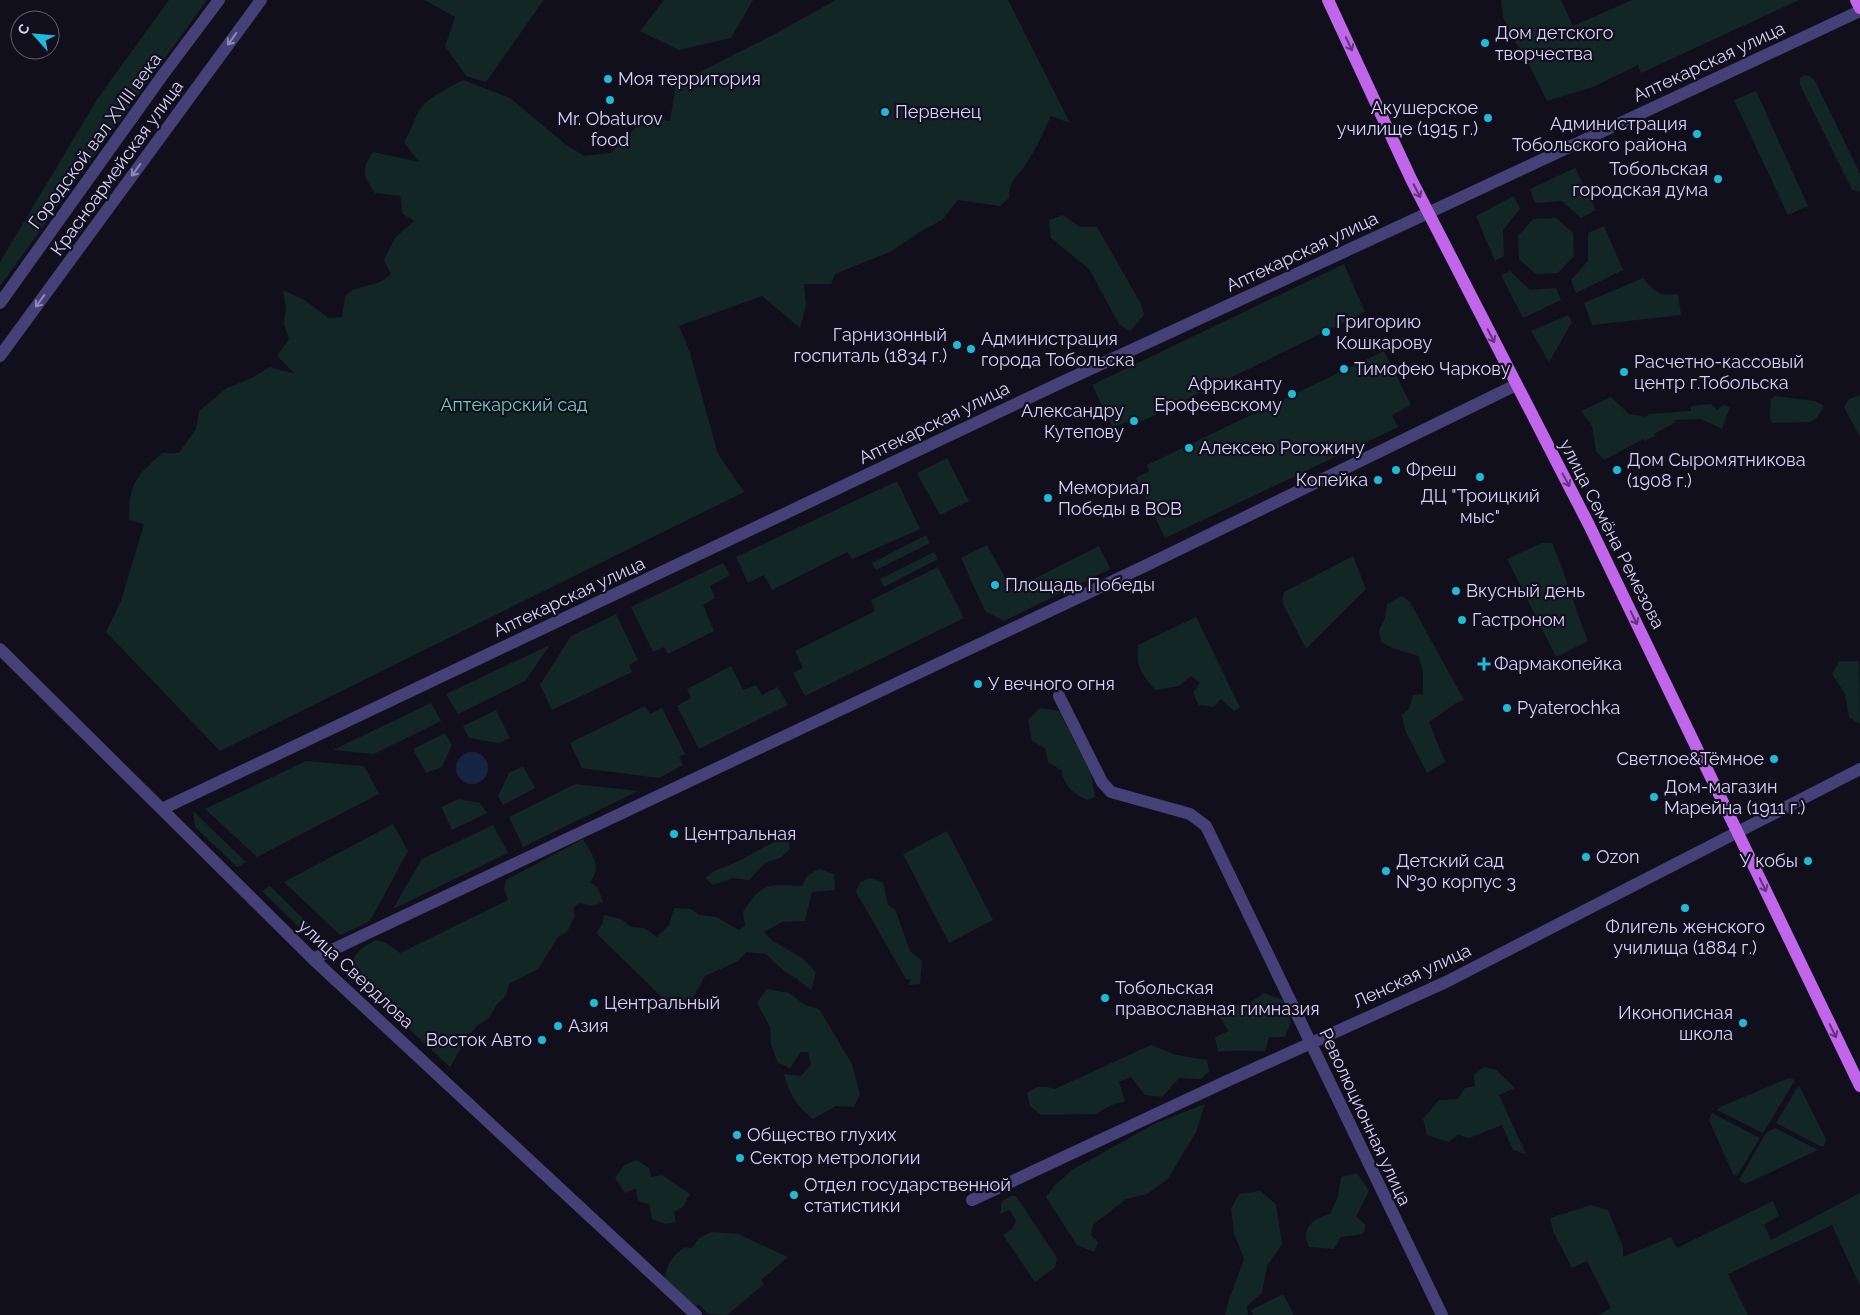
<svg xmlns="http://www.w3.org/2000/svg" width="1860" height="1315" font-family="Raleway,sans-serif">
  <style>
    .green { fill: #132626 }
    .water { fill: #152441 }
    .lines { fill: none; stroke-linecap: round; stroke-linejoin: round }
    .street { stroke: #454076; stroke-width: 12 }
    .primary { stroke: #c066ea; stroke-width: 12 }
    .oneway { stroke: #8e88b8 }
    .oneway2 { stroke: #603679 }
    .poi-dot { fill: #1ebbd8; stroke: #120f1d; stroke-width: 2 }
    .labels { text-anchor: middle; stroke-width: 4.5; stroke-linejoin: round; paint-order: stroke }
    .poi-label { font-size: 18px; fill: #d8d1f9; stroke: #120f1d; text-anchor: start }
    .street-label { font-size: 18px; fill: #d8d1f9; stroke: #120f1d }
    .park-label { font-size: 18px; fill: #67ceba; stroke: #120f1d }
  </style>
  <rect width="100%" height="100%" fill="#120f1d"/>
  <path class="green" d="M169,0H207L0,286V262L98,98Z
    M425,0H543V1L486,82L466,76L445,46L455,17Z
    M664,0H753L731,38L679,50L640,31Z
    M836,0H1008L1070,123L1051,116C1043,132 1036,149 1026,164C1017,179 1010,177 1009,198L1000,206L958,200L942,220L921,231L892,251L835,274L831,284H804L806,305L800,328L762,296L679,326L690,353L718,454L744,492L220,751L106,632L121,601L144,524L129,520C130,482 134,479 162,453H179L196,429L199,411L227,388L250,379L270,367L295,374L277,356L289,339L284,324L286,308L283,290L306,301L328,318L342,317L345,297L352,290L380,282L391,274L384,260L395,238L414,221L403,214L400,196L375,193C363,176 361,169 373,152L419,162L404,142C411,131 414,119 420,109C427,98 452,86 463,80L510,98L565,144L584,156L611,153L645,118L670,121L676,84L775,34Z
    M1501,0H1561L1573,26L1632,0H1799L1641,73L1638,65L1593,87L1547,101L1525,56L1512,38L1503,17Z
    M1804,75L1810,76L1815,81L1860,174V192L1852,190L1800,85V78Z
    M1756,91L1808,206L1788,215L1734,100Z
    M1575,168L1596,210L1581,218L1562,201L1535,203L1530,189Z
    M1514,196L1520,209L1503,230L1504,256L1495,261L1476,216Z
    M1063,215L1080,227H1097L1141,304L1144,315L1130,331L1119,324L1089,269L1051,238L1049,220Z
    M1556,218L1573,233L1574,256L1558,273L1536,274L1519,259L1518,236L1533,219Z
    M1604,226L1623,270L1576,293L1571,280L1588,261V233Z
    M1344,264L1365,312L1130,427L1127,422L1113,428L1092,385Z
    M1510,271L1530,290L1556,288L1561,300L1523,318L1501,275Z
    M1643,278C1653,291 1661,297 1678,294L1681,315L1592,325L1584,303Z
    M1568,315L1572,322L1549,362L1531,331Z
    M1384,351L1411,405L1392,415L1398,427L1165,538L1136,478L1149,471L1147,465Z
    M1860,395V437L1844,407L1849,399Z
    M1775,396L1815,401L1824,406L1817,418L1810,422L1772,423L1770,418L1771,399Z
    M1611,397L1629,414L1646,417L1649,414L1691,411V406L1711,404L1717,410L1723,405L1730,407L1722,429L1701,419L1674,420L1676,422L1654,434L1655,436L1645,441L1643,439L1604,460L1596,451L1592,426L1581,411Z
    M947,458L969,501L940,515L917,473Z
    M897,481L920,529L852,559L847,552L772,590L764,575L748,583L736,557Z
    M926,535L930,543L876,570L872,563Z
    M1542,543H1552C1566,575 1575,609 1588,641L1556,657L1507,559Z
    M987,545L1012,590L1099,546L1110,569L1004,621L985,611L961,558Z
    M934,552L938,559L884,587L880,579Z
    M1353,556L1366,589L1306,649L1282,602L1284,592Z
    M723,563L730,575L710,586L715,598L703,605L714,631L668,654L664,647L653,652L631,607Z
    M938,567L964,618L805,696L793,673L803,668L795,651L875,611L871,600Z
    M1402,596L1410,602L1464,700L1456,703L1429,722L1445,762L1427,773L1405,730L1402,715L1409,709L1413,695L1423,694V671L1418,656L1392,648L1381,642L1379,630L1385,618L1387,604Z
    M616,614L638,660L629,665L632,672L552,710L540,685L571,636Z
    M1196,617L1240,707L1234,711L1221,699L1214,707L1199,705L1193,693L1200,683L1191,676L1179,686L1155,690C1140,671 1137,670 1138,645Z
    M550,645L525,681L458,714L446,694Z
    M1839,661H1859L1860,724L1849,717L1845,694L1832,674Z
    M731,666L743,690L756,685L762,695L778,687L788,705L699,749L677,706L691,698L687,689Z
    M431,703L441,721L374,754L333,750Z
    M645,706L650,714L662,708L685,754L679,757L683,765L659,778L582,768L570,743Z
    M1040,708L1059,711L1091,774L1095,797L1087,800C1072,792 1065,787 1061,770L1048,762L1045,748L1032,741L1028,720Z
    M496,710L510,738L499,743L469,738L463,726Z
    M445,733L452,745L442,767L426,773L413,749Z
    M306,761L364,766L379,794L257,857L205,809Z
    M523,766L535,788L503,805L498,796L509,773Z
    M575,784L638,791L523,847L509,817Z
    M459,799L480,803L487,813L452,830L441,807Z
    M193,811L246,862L237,867L195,827Z
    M393,824L408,851L370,921L340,935L284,882Z
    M493,825L508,853L393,909L422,859Z
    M947,831L993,920L949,943L903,854Z
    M788,837L790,849L780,858L765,863L749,880L733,878L713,885L705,878C716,868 726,867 739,861C756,852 771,842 788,837Z
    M583,839C592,855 603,865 590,882L598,888L603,902L592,906L580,903L573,908L575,916L567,932L558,937L538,969L509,984L505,997L497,1004L489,1018L477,1026L467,1038L450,1067L353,977C350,956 358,949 376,940L386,943L400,953L508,900L504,889L506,880Z
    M819,869L834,874L835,890L812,892L805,921L782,922L764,932L773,941L802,958L816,972L811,990L796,978L785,972L766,954L746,952L738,961L705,976L692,1000L676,1011L596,933L602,925L604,915L621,919L631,927L644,928L657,937L669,925L674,908L691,909L699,915L716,917L739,930L745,926L743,912C762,882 769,884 802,886L807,876Z
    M870,878L883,882L888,905L895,909L910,951L922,961L920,984L908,985L911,980L906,979L856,892L860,882Z
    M270,886L325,940L316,941L310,938L262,891Z
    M767,989L789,993L805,1005L819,1009L852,1064L860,1094L854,1107L836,1106L813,1119C797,1107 789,1094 784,1074L801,1076L811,1065L808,1052H801L790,1068L778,1063L771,1045L770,1027L757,1003Z
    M1264,993L1283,1000L1291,1022L1285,1037H1269L1265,1051C1249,1052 1234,1050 1218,1052L1215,1037L1229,1031L1220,1018L1233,1005L1248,1004Z
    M1151,1045L1176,1055L1207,1060L1209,1071L1201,1079L1179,1078L1162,1097L1145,1095L1131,1077L1119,1082L1125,1101L1112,1105L1095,1114L1041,1115L1030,1106L1027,1094C1036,1085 1044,1086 1055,1089Z
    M1484,1067L1496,1070L1515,1088L1499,1095L1526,1154L1513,1150L1502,1125L1469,1138L1458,1135L1448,1142L1427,1135L1423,1119L1439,1100L1458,1099L1465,1088L1475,1086L1474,1075Z
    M1789,1078L1795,1080L1763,1133L1717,1110L1720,1107Z
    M1799,1085L1826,1139L1824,1146H1820L1776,1123Z
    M1205,1104L1196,1132L1168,1179L1147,1194L1126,1199L1093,1225L1091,1235L1098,1242L1094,1252L1077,1245L1046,1197L1054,1186L1072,1170L1156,1123Z
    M1712,1113L1760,1138L1737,1176L1733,1174L1709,1120Z
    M1775,1128L1818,1150L1745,1184L1739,1180L1766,1133Z
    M637,1160L650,1169L651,1177L662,1175L690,1194L683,1207L674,1212L676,1222L666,1224L652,1219L649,1204L638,1201L636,1188L625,1193L615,1178L624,1165Z
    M1357,1173L1369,1191L1356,1217L1366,1225L1363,1234L1341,1237L1334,1249L1309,1247C1300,1228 1313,1219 1330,1214L1338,1197L1341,1177Z
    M1260,1191L1276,1204L1282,1244L1267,1266L1262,1293L1247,1306L1248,1315H1225L1229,1299L1244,1259L1234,1233L1231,1209L1239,1194Z
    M1860,1193V1286L1832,1225L1728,1274L1748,1315H1599L1611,1308L1587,1261L1572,1268L1553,1231L1550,1218L1591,1205L1608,1210L1623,1247V1257L1671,1237L1677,1248L1773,1201L1779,1216L1764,1225L1771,1240Z
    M1011,1196H1016L1057,1258L1055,1267L1035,1282L1003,1235L1012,1229L1016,1221L1010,1210L1000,1214L1002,1201Z
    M711,1232L738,1234L788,1257L761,1280L764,1284L727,1315L708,1314L699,1305L695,1306L665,1282C665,1266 672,1256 685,1247L692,1248L699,1238Z
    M1283,1294L1294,1315H1253L1251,1310Z"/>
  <path class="water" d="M456 768a16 16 0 1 1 32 0a16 16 0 1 1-32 0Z"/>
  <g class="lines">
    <path class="street" d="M0,303L162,76L219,0
      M0,356L261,0
      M0,649L313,959L696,1315
      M1059,696L1102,782L1111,792L1190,814L1206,826L1442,1315
      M162,809L1058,384L1428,213L1860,11
      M313,959L1147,565L1516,385
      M972,1200L1227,1081L1446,982L1860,769"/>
    <path class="primary" d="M1328,0L1411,179L1589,525L1860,1086
      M1856,0L1860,8"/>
  </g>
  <defs><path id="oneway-shaft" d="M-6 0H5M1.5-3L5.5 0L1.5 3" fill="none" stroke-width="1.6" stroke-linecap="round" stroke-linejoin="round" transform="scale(1.25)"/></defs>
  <g class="oneway">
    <use href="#oneway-shaft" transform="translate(232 39) rotate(126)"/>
    <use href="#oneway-shaft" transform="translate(136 170) rotate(126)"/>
    <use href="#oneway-shaft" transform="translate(40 301) rotate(126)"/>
  </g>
  <g class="oneway2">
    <use href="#oneway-shaft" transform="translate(1349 44) rotate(65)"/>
    <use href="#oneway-shaft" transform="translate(1417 191) rotate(63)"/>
    <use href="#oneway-shaft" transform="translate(1491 336) rotate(63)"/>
    <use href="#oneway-shaft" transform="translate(1566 480) rotate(62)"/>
    <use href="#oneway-shaft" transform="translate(1634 618) rotate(64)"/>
    <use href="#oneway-shaft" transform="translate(1763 885) rotate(64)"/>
    <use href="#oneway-shaft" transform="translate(1833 1031) rotate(64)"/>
  </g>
  <g class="poi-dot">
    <circle cx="1485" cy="43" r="5"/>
    <circle cx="608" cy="79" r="5"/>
    <circle cx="610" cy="100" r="5"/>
    <circle cx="885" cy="112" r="5"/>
    <circle cx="1488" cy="118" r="5"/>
    <circle cx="1697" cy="134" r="5"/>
    <circle cx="1718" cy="179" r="5"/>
    <circle cx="1326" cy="332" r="5"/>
    <circle cx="957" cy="345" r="5"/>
    <circle cx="971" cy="349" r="5"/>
    <circle cx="1344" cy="369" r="5"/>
    <circle cx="1624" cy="372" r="5"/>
    <circle cx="1292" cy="394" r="5"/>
    <circle cx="1134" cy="421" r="5"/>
    <circle cx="1189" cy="448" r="5"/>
    <circle cx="1396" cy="470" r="5"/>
    <circle cx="1617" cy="470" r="5"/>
    <circle cx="1480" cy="477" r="5"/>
    <circle cx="1378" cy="480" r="5"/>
    <circle cx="1048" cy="498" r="5"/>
    <circle cx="995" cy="585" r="5"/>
    <circle cx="1456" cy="591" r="5"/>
    <circle cx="1462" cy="620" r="5"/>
    <path d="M1481.5 656.5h5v5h5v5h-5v5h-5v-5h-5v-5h5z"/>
    <circle cx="978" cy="684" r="5"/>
    <circle cx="1507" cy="708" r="5"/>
    <circle cx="1774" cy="759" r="5"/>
    <circle cx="1654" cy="797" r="5"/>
    <circle cx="674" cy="834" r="5"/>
    <circle cx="1586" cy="857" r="5"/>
    <circle cx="1808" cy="861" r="5"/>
    <circle cx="1386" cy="871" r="5"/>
    <circle cx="1685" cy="908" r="5"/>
    <circle cx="1105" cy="998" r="5"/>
    <circle cx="594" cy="1003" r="5"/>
    <circle cx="1743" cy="1023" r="5"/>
    <circle cx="558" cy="1026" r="5"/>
    <circle cx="542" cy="1040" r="5"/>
    <circle cx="737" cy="1135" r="5"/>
    <circle cx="740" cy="1158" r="5"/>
    <circle cx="794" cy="1195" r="5"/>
  </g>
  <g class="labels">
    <g class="poi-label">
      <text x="1495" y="39">Дом детского<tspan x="1495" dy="21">творчества</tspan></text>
      <text x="618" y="85">Моя территория</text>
      <text x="1478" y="114" text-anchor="end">Акушерское<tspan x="1478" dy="21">училище (1915 г.)</tspan></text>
      <text x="895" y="118">Первенец</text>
      <text x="610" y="125" text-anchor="middle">Mr. Obaturov<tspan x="610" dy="21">food</tspan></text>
      <text x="1687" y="130" text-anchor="end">Администрация<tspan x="1687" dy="21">Тобольского района</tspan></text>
      <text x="1708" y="175" text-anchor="end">Тобольская<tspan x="1708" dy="21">городская дума</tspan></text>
      <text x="1336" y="328">Григорию<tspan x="1336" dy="21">Кошкарову</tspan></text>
      <text x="947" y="341" text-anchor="end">Гарнизонный<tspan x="947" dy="21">госпиталь (1834 г.)</tspan></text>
      <text x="981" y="345">Администрация<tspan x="981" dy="21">города Тобольска</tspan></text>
      <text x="1634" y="368">Расчетно-кассовый<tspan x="1634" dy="21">центр г.Тобольска</tspan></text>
      <text x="1354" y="375">Тимофею Чаркову</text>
      <text x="1282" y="390" text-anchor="end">Африканту<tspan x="1282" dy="21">Ерофеевскому</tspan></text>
      <text x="1124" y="417" text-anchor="end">Александру<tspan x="1124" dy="21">Кутепову</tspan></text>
      <text x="1199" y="454">Алексею Рогожину</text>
      <text x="1627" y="466">Дом Сыромятникова<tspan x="1627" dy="21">(1908 г.)</tspan></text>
      <text x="1406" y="476">Фреш</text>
      <text x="1368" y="486" text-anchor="end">Копейка</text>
      <text x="1058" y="494">Мемориал<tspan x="1058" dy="21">Победы в ВОВ</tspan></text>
      <text x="1480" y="502" text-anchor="middle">ДЦ "Троицкий<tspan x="1480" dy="21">мыс"</tspan></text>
      <text x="1005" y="591">Площадь Победы</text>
      <text x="1466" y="597">Вкусный день</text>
      <text x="1472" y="626">Гастроном</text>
      <text x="1494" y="670">Фармакопейка</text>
      <text x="988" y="690">У вечного огня</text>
      <text x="1517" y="714">Pyaterochka</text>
      <text x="1764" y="765" text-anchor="end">Светлое&amp;Тёмное</text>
      <text x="1664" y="793">Дом-магазин<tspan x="1664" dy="21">Марейна (1911 г.)</tspan></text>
      <text x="684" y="840">Центральная</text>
      <text x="1596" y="863">Ozon</text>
      <text x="1396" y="867">Детский сад<tspan x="1396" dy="21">№30 корпус 3</tspan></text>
      <text x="1798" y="867" text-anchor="end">У кобы</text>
      <text x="1685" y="933" text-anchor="middle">Флигель женского<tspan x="1685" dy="21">училища (1884 г.)</tspan></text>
      <text x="1115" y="994">Тобольская<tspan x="1115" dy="21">православная гимназия</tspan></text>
      <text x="604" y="1009">Центральный</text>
      <text x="1733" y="1019" text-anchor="end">Иконописная<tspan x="1733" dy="21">школа</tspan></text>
      <text x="568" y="1032">Азия</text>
      <text x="532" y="1046" text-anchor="end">Восток Авто</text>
      <text x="747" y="1141">Общество глухих</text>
      <text x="750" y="1164">Сектор метрологии</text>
      <text x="804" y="1191">Отдел государственной<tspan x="804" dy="21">статистики</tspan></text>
    </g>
    <g class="street-label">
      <text transform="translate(1709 62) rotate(-25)" y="6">Аптекарская улица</text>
      <text transform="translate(95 141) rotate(-54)" y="6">Городской вал XVIII века</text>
      <text transform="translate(117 168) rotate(-54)" y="6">Красноармейская улица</text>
      <text transform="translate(1302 252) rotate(-25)" y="6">Аптекарская улица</text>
      <text transform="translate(934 423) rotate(-26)" y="6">Аптекарская улица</text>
      <text transform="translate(1612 534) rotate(63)" y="6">улица Семёна Ремезова</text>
      <text transform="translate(569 597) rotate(-25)" y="6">Аптекарская улица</text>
      <text transform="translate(356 974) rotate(43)" y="6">улица Свердлова</text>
      <text transform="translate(1412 976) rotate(-25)" y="6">Ленская улица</text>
      <text transform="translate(1365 1117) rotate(65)" y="6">Революционная улица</text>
    </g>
    <g class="park-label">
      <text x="514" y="411">Аптекарский сад</text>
    </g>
  </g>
  <g transform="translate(35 35) rotate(297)"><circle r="24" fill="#120f1d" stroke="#615d75"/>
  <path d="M0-4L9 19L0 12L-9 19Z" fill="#1ebbd8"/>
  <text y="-8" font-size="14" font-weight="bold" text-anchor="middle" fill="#d8d1f9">С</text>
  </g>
</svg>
